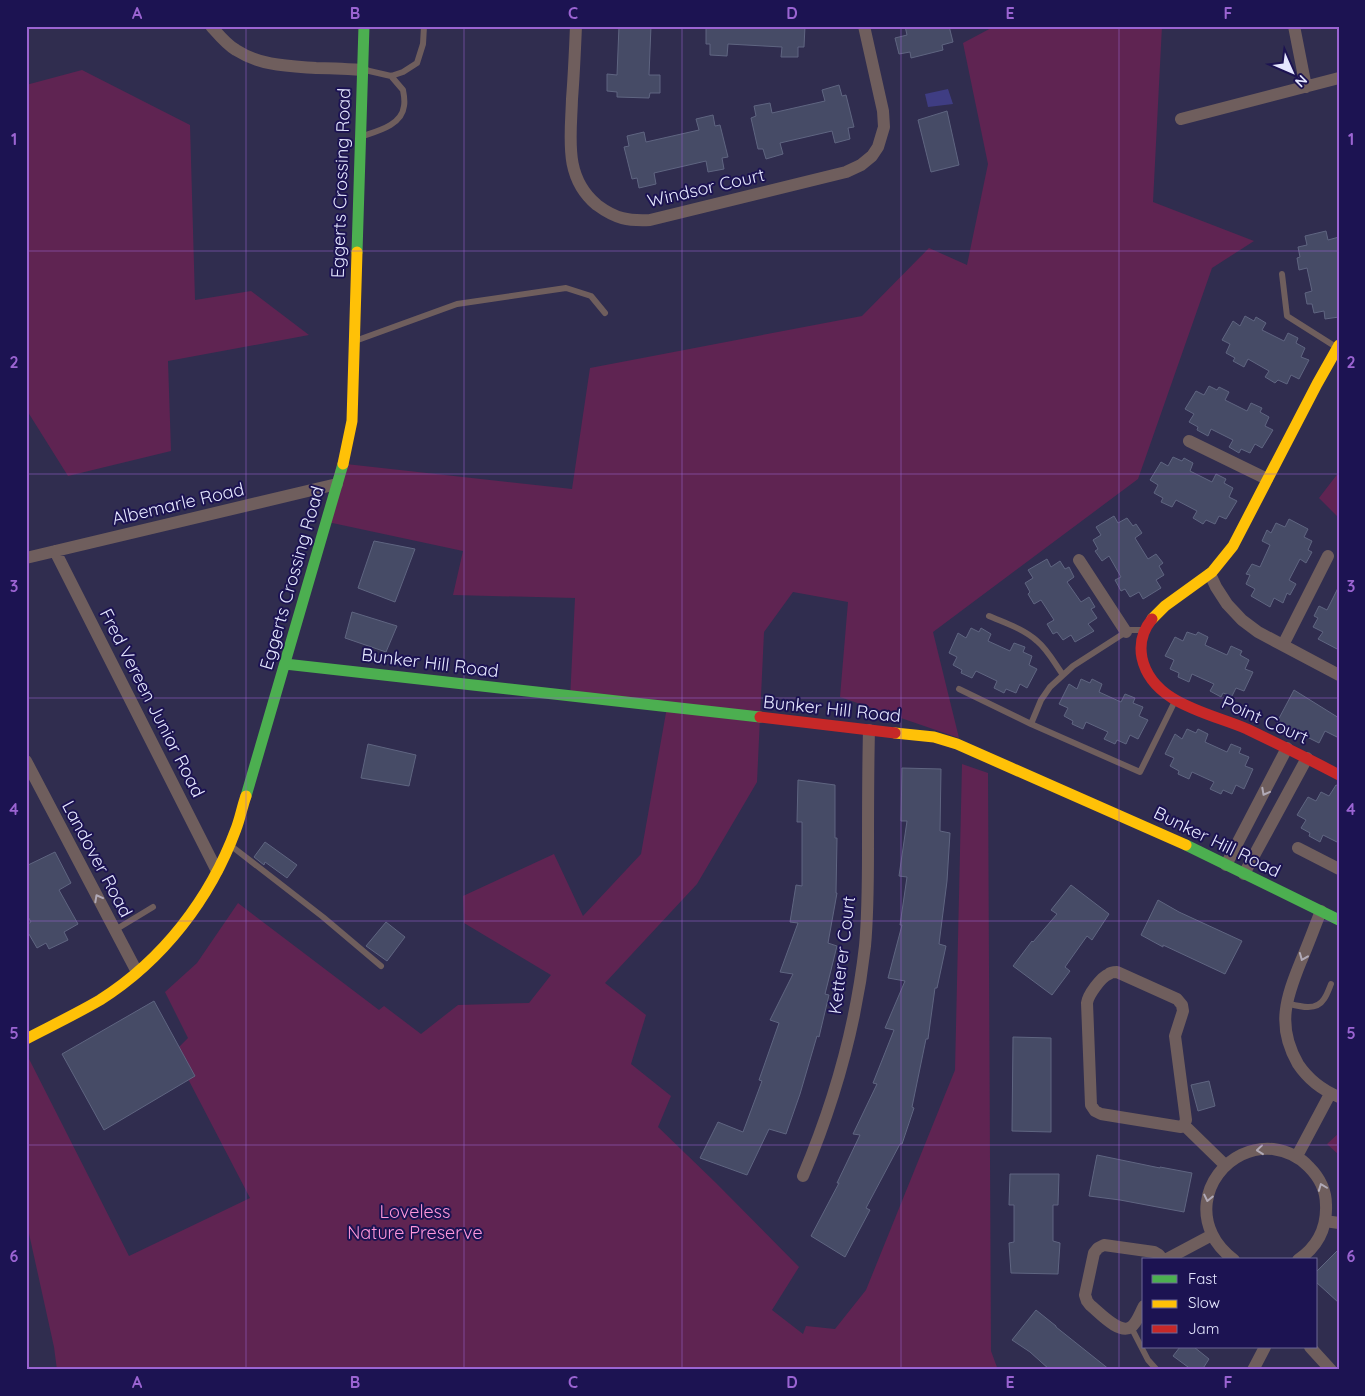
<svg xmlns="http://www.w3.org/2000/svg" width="1365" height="1396" font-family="Quicksand,sans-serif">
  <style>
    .green { fill: #5f2452 }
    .water { fill: #3f3d83 }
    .building { fill: #464b66; stroke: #5f6581 }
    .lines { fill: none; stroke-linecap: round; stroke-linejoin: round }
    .lane { stroke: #6f5e5d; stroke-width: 6 }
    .street { stroke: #6f5e5d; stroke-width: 12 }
    .fast { stroke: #4caf50; stroke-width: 11 }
    .slow { stroke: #ffc107; stroke-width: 11 }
    .jam { stroke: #c62828; stroke-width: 11 }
    .oneway { stroke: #b0a9b6 }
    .grid { fill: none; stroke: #9b64d2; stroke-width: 1; stroke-opacity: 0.55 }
    .labels { text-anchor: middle; stroke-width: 4; stroke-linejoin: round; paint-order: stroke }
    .street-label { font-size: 18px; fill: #e5e7ff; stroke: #1c1352 }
    .park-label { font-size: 18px; fill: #fe97db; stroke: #1c1352 }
    .neatline { fill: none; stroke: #9b64d2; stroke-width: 2 }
    .grid-label { font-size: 16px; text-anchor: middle; font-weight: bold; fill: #9b64d2 }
  </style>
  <rect width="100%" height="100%" fill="#302d4f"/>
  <path class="green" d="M995,26H1162L1153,202L1254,241L1212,268L1138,479L933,632L959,738L840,697L848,602L793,592L764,632L757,782L697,884L605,983L646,1015L631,1064L671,1096L658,1127L716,1183L799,1267L772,1310L803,1334L806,1326L835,1329L866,1290L955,1070L962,764L988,773L991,1351L998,1370H57L54,1347L26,1220V1053L129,1256L250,1198L174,1052L188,1038L165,992L197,963L238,903L379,1010L384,1006L421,1034L458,1005L529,1003L551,975L464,923L463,896L554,854L583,916L641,854L667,707L570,700L575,598L453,595L463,551L323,521L337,463L572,489L590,368L862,316L929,248L967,265L988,164L963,43Z
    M82,70L190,125L195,300L251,291L309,335L168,361L171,451L68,476L26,409V85Z
    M1339,472V518L1319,498Z
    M1339,1133V1155L1327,1144Z"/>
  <path class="water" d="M948,89L953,104L928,107L925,94Z"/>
  <path class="building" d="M619,26H651L649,75H660V93H650L649,98L617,97V92L607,91V74L617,75Z
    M706,26H805L804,47H798V57H781L782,47L728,44L727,56L710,55V44H706Z
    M905,26H949L953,42L942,45L943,50L911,58L910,52L899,54L895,38L907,35Z
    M839,85L842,96L846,95L854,127L848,128L850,139L835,143L832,131L780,143L783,154L766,159L763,149H758L751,118L756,116L754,106L770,103L772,113L825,101L822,90Z
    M947,111L959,165L931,172L918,120Z
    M713,115L715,126L720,125L728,157L722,158L724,169L708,172L706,161L654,173L656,184L639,188L637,178L632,179L624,147L629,146L627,136L644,132L646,142L699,130L696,119Z
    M1326,231L1328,240L1339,237V317L1325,319L1324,311L1314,313L1312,304H1307L1305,293L1312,291L1307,268L1299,270L1297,258L1300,257L1298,247L1307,245L1305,236Z
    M1245,316L1254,321L1256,317L1266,323L1262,330L1284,341L1288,333L1298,338L1296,343L1305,348L1301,357L1309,360L1299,379L1291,375L1287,384L1278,380L1275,383L1265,377L1269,371L1248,359L1244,367L1233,361L1235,358L1226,353L1230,344L1222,340L1233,321L1240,326Z
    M1209,386L1217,390L1219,387L1229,392L1225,400L1247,411L1251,403L1262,408L1260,412L1269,417L1265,426L1273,430L1262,448L1255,444L1250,453L1241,449L1239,453L1229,447L1233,440L1211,429L1208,436L1197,430L1198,427L1189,422L1194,414L1185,409L1196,391L1204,395Z
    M1173,457L1182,461L1184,458L1193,463L1190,471L1212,482L1216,474L1226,479L1224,483L1233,488L1229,497L1237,501L1226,519L1219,516L1215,524L1206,520L1203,524L1193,518L1197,511L1176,500L1172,507L1161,502L1163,498L1154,493L1158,485L1150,480L1161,462L1168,466Z
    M1114,516L1118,523L1127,518L1133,526L1136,524L1142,533L1135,538L1148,559L1156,554L1163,563L1159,566L1164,575L1156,580L1161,588L1143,599L1139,592L1130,597L1125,589L1121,591L1115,580L1121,577L1109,556L1102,561L1095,551L1098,549L1093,540L1101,535L1096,527Z
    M1289,519L1308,529L1304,537L1312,541L1308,550L1312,552L1306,563L1300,559L1289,580L1296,584L1290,595L1287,593L1283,603L1274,598L1270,607L1251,596L1255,589L1246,584L1250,575L1246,574L1252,564L1260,567L1270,545L1262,541L1267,530L1271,533L1276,523L1285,527Z
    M374,541L415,549L395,602L358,588Z
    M1047,559L1051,567L1060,561L1065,569L1069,567L1074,577L1067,582L1081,602L1089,597L1095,607L1091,609L1097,618L1088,624L1094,631L1075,642L1071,635L1063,640L1057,632L1053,634L1047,624L1054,620L1041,600L1034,604L1028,594L1030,592L1025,583L1033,578L1028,570Z
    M1339,586V650L1318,639L1323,632L1313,627L1318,618L1314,616L1319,606L1327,610Z
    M352,612L397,626L386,652L345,638Z
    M971,628L979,632L981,628L991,634L988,641L1010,651L1014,643L1025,647L1023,652L1032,656L1029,665L1037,669L1027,688L1020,684L1016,693L1006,689L1004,693L994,688L997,681L976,671L972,678L961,673L962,670L953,665L957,657L949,653L958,633L966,638Z
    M1187,632L1196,635L1198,632L1208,637L1205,645L1227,655L1231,646L1242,651L1240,655L1249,660L1245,669L1253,672L1244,691L1236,688L1232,696L1223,693L1221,697L1210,691L1214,684L1192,674L1189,682L1178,677L1179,673L1170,669L1174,660L1165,656L1175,637L1183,641Z
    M1081,679L1090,683L1092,679L1102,684L1099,692L1121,702L1125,694L1135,698L1133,703L1143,707L1139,716L1148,720L1138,739L1130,735L1126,744L1117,740L1115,744L1104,739L1108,732L1086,722L1083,729L1072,724L1073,721L1064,716L1068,708L1059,704L1069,684L1077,689Z
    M1294,690L1339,718V738L1325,731L1319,743L1277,722Z
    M1187,729L1196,733L1198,729L1208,734L1205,742L1227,752L1231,744L1241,748L1239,753L1249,757L1245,766L1253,769L1244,789L1236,785L1232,794L1223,790L1221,794L1210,789L1214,782L1192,772L1189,779L1178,774L1179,771L1170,766L1174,758L1165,754L1175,734L1182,739Z
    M368,744L416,755L409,786L361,778Z
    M902,768L941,769L940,831L950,833L947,881L939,944L946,946L937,988H935L928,1039H926L912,1107L914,1108L902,1144H900L866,1208L870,1210L845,1257L811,1236L839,1183H837L860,1135L853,1134L877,1084L873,1083L894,1030L885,1028L905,981L888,978L902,925H900L907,877L899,876L907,821H901Z
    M798,780L835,785V838H837L836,893H837L828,943L837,946L825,994L829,995L819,1037L817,1036L800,1094L786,1134L769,1129L747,1175L700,1158L718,1122L743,1132L762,1081L759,1080L779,1023L770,1020L793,974L780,972L798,923L790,922L796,885L802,886V822H797Z
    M1336,785L1339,786V843L1323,835L1320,842L1309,836L1310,833L1301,828L1306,820L1297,815L1308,797L1316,801L1321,792L1329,796Z
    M265,842L297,865L287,878L265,862L264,865L254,857Z
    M55,852L71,883L59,890L78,924L64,932L68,940L49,949L46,943L37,948L26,929V925L31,922L26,913V866Z
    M1071,885L1109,914L1092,940L1087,936L1065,967L1070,971L1052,995L1013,966L1032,941L1033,942L1057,914L1051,910Z
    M1158,900L1179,912L1242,941L1225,974L1163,945V947L1141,935Z
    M386,922L405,937L387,961L366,946Z
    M154,1001L195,1076L104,1130L62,1054Z
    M1013,1037L1051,1038V1132L1012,1131Z
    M1209,1081L1215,1106L1198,1111L1191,1085Z
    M1097,1155L1160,1168V1167L1192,1173L1184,1212L1120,1200L1089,1196Z
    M1010,1174H1059L1058,1205H1053V1241L1060,1243L1058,1274L1011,1273L1009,1243L1014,1242V1205H1009Z
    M1339,1249V1303L1316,1282V1272Z
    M1036,1310L1056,1326V1327L1110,1370H1050L1030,1352L1012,1340Z
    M1180,1347H1194L1209,1359L1202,1370H1192L1173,1356Z"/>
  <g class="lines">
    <path class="lane" d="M497,26H498
      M365,70L391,76L403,72L417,63L423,44L424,26
      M363,136C378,131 402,125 404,106C405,101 404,95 403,90L391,76
      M1282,274L1287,316L1336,347
      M355,341L457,304L566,288L591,296L605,313
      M989,616C1005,623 1024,629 1037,641C1048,650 1055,664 1063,675
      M959,689L1031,724L1140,772L1175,701
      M1031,724L1041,700L1050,687L1073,666L1129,630H1143
      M230,845L323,917L381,966
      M115,930L153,907
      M1286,1003C1298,1006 1316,1012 1324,999C1327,995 1329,989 1331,984
      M1131,1327L1148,1360L1157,1370"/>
    <path class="street" d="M211,26C219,35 226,44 236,50C261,66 288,66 316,68C331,68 347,69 363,70
      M576,26C575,50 574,74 572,99C571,137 563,177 597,205C616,219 628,221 650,220L846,172L861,165L872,156L878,147L884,127L883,111L864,26
      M1294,26L1306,87
      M1181,119L1339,78
      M1189,441L1267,479
      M55,551L217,871
      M26,558L337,484
      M1079,560L1126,632
      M1210,574L1216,587L1227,604L1242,620L1258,632L1339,675
      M1283,645L1328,556
      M26,761L137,972
      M1298,848L1339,869
      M1226,865L1287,748
      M1244,874L1307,758
      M1321,911C1314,928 1308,945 1301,961C1286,998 1276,1026 1298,1064C1308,1079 1322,1090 1339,1097
      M1117,972L1177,999L1182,1005L1183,1011L1175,1036L1186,1120L1184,1125L1181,1127L1101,1114L1095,1111L1091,1105L1087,1003C1088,995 1101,977 1109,974C1111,972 1114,972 1117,972Z
      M1184,1125L1225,1165
      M1297,1156L1330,1094
      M803,1176C834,1103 856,1026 865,946C868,914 868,880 868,848C868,808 868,769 869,730
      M1325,1221L1339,1223
      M1165,1260L1212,1235
      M1234,1260C1225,1253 1217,1245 1212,1234C1192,1192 1228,1145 1273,1149C1287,1151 1299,1156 1309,1167C1319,1177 1326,1190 1326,1205C1327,1228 1317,1247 1298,1260
      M1144,1306C1140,1313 1137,1323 1131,1327C1119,1335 1099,1312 1090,1305L1087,1301L1085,1295L1094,1253L1098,1248L1104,1245L1154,1252L1159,1255L1163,1260
      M1310,1347L1331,1370
      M1253,1370L1265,1347"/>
    <path class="fast" d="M357,252L364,26
      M285,664L760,717
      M246,796L343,464
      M1186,845L1339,920"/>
    <path class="slow" d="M343,464L352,421L357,252
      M1152,619L1165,606L1212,572L1233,546L1317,384L1339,345
      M895,733L934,737L957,744L1186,845
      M26,1039C51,1026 76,1014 100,1000C163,960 210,899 236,829C240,819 242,807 246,796"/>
    <path class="jam" d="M1152,619C1143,630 1139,643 1142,658C1152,704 1210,713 1247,729C1278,744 1309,759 1339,775
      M760,717L895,733"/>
  </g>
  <defs><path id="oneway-chevron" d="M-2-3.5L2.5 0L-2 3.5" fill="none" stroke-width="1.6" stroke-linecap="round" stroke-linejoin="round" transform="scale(1.25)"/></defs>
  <g class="oneway">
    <use href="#oneway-chevron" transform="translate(1265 792) rotate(118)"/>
    <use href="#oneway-chevron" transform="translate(98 898) rotate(-118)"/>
    <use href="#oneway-chevron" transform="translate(1303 957) rotate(112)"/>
    <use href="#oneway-chevron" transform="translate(1260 1150) rotate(174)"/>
    <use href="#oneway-chevron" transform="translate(1322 1187) rotate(-111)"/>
    <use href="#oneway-chevron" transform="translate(1208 1198) rotate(102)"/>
  </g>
  <path class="grid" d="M246,26V1370M464,26V1370M682,26V1370M901,26V1370M1119,26V1370M26,251H1339M26,474H1339M26,698H1339M26,921H1339M26,1145H1339"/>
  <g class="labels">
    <g class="street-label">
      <text transform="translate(341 183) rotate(-88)" y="6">Eggerts Crossing Road</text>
      <text transform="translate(706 188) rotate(-13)" y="6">Windsor Court</text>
      <text transform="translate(178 504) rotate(-13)" y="6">Albemarle Road</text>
      <text transform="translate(292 578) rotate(-74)" y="6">Eggerts Crossing Road</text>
      <text transform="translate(430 663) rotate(7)" y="6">Bunker Hill Road</text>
      <text transform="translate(152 703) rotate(63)" y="6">Fred Vereen Junior Road</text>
      <text transform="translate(832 709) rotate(6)" y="6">Bunker Hill Road</text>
      <text transform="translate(1265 720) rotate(24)" y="6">Point Court</text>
      <text transform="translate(1217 842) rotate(26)" y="6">Bunker Hill Road</text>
      <text transform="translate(97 859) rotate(62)" y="6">Landover Road</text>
      <text transform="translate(842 955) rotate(-83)" y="6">Ketterer Court</text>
    </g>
    <g class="park-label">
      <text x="415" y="1218">Loveless<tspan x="415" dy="21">Nature Preserve</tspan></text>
    </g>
  </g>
  <rect width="1365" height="1396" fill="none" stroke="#1c1352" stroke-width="55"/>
  <rect x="1142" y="1258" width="175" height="90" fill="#1c1352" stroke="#6c6897"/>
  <rect x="1152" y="1275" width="25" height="8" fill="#4caf50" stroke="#6c6897"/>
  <text x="1188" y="1284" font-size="15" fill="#e5e7ff">Fast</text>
  <rect x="1152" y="1300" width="25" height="8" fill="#ffc107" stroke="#6c6897"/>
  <text x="1188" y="1308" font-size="15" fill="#e5e7ff">Slow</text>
  <rect x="1152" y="1325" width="25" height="8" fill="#c62828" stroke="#6c6897"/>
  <text x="1188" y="1334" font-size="15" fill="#e5e7ff">Jam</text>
  <g transform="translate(1292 72) rotate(135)" stroke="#1c1352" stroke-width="4" paint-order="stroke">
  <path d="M0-4L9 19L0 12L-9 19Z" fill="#e5e7ff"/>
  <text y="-8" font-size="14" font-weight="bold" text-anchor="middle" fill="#e5e7ff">N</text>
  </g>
  <rect x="28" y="28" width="1310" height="1340" class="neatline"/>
  <g class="grid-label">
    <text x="137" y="19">A</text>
    <text x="355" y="19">B</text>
    <text x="573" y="19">C</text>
    <text x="792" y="19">D</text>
    <text x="1010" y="19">E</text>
    <text x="1228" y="19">F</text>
    <text x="14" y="145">1</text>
    <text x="1351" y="145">1</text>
    <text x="14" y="368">2</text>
    <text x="1351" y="368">2</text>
    <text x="14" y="592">3</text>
    <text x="1351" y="592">3</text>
    <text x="14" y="815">4</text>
    <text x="1351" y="815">4</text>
    <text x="14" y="1039">5</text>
    <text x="1351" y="1039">5</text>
    <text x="14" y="1262">6</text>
    <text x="1351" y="1262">6</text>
    <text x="137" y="1388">A</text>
    <text x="355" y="1388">B</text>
    <text x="573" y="1388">C</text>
    <text x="792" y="1388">D</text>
    <text x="1010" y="1388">E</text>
    <text x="1228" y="1388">F</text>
  </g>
</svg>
